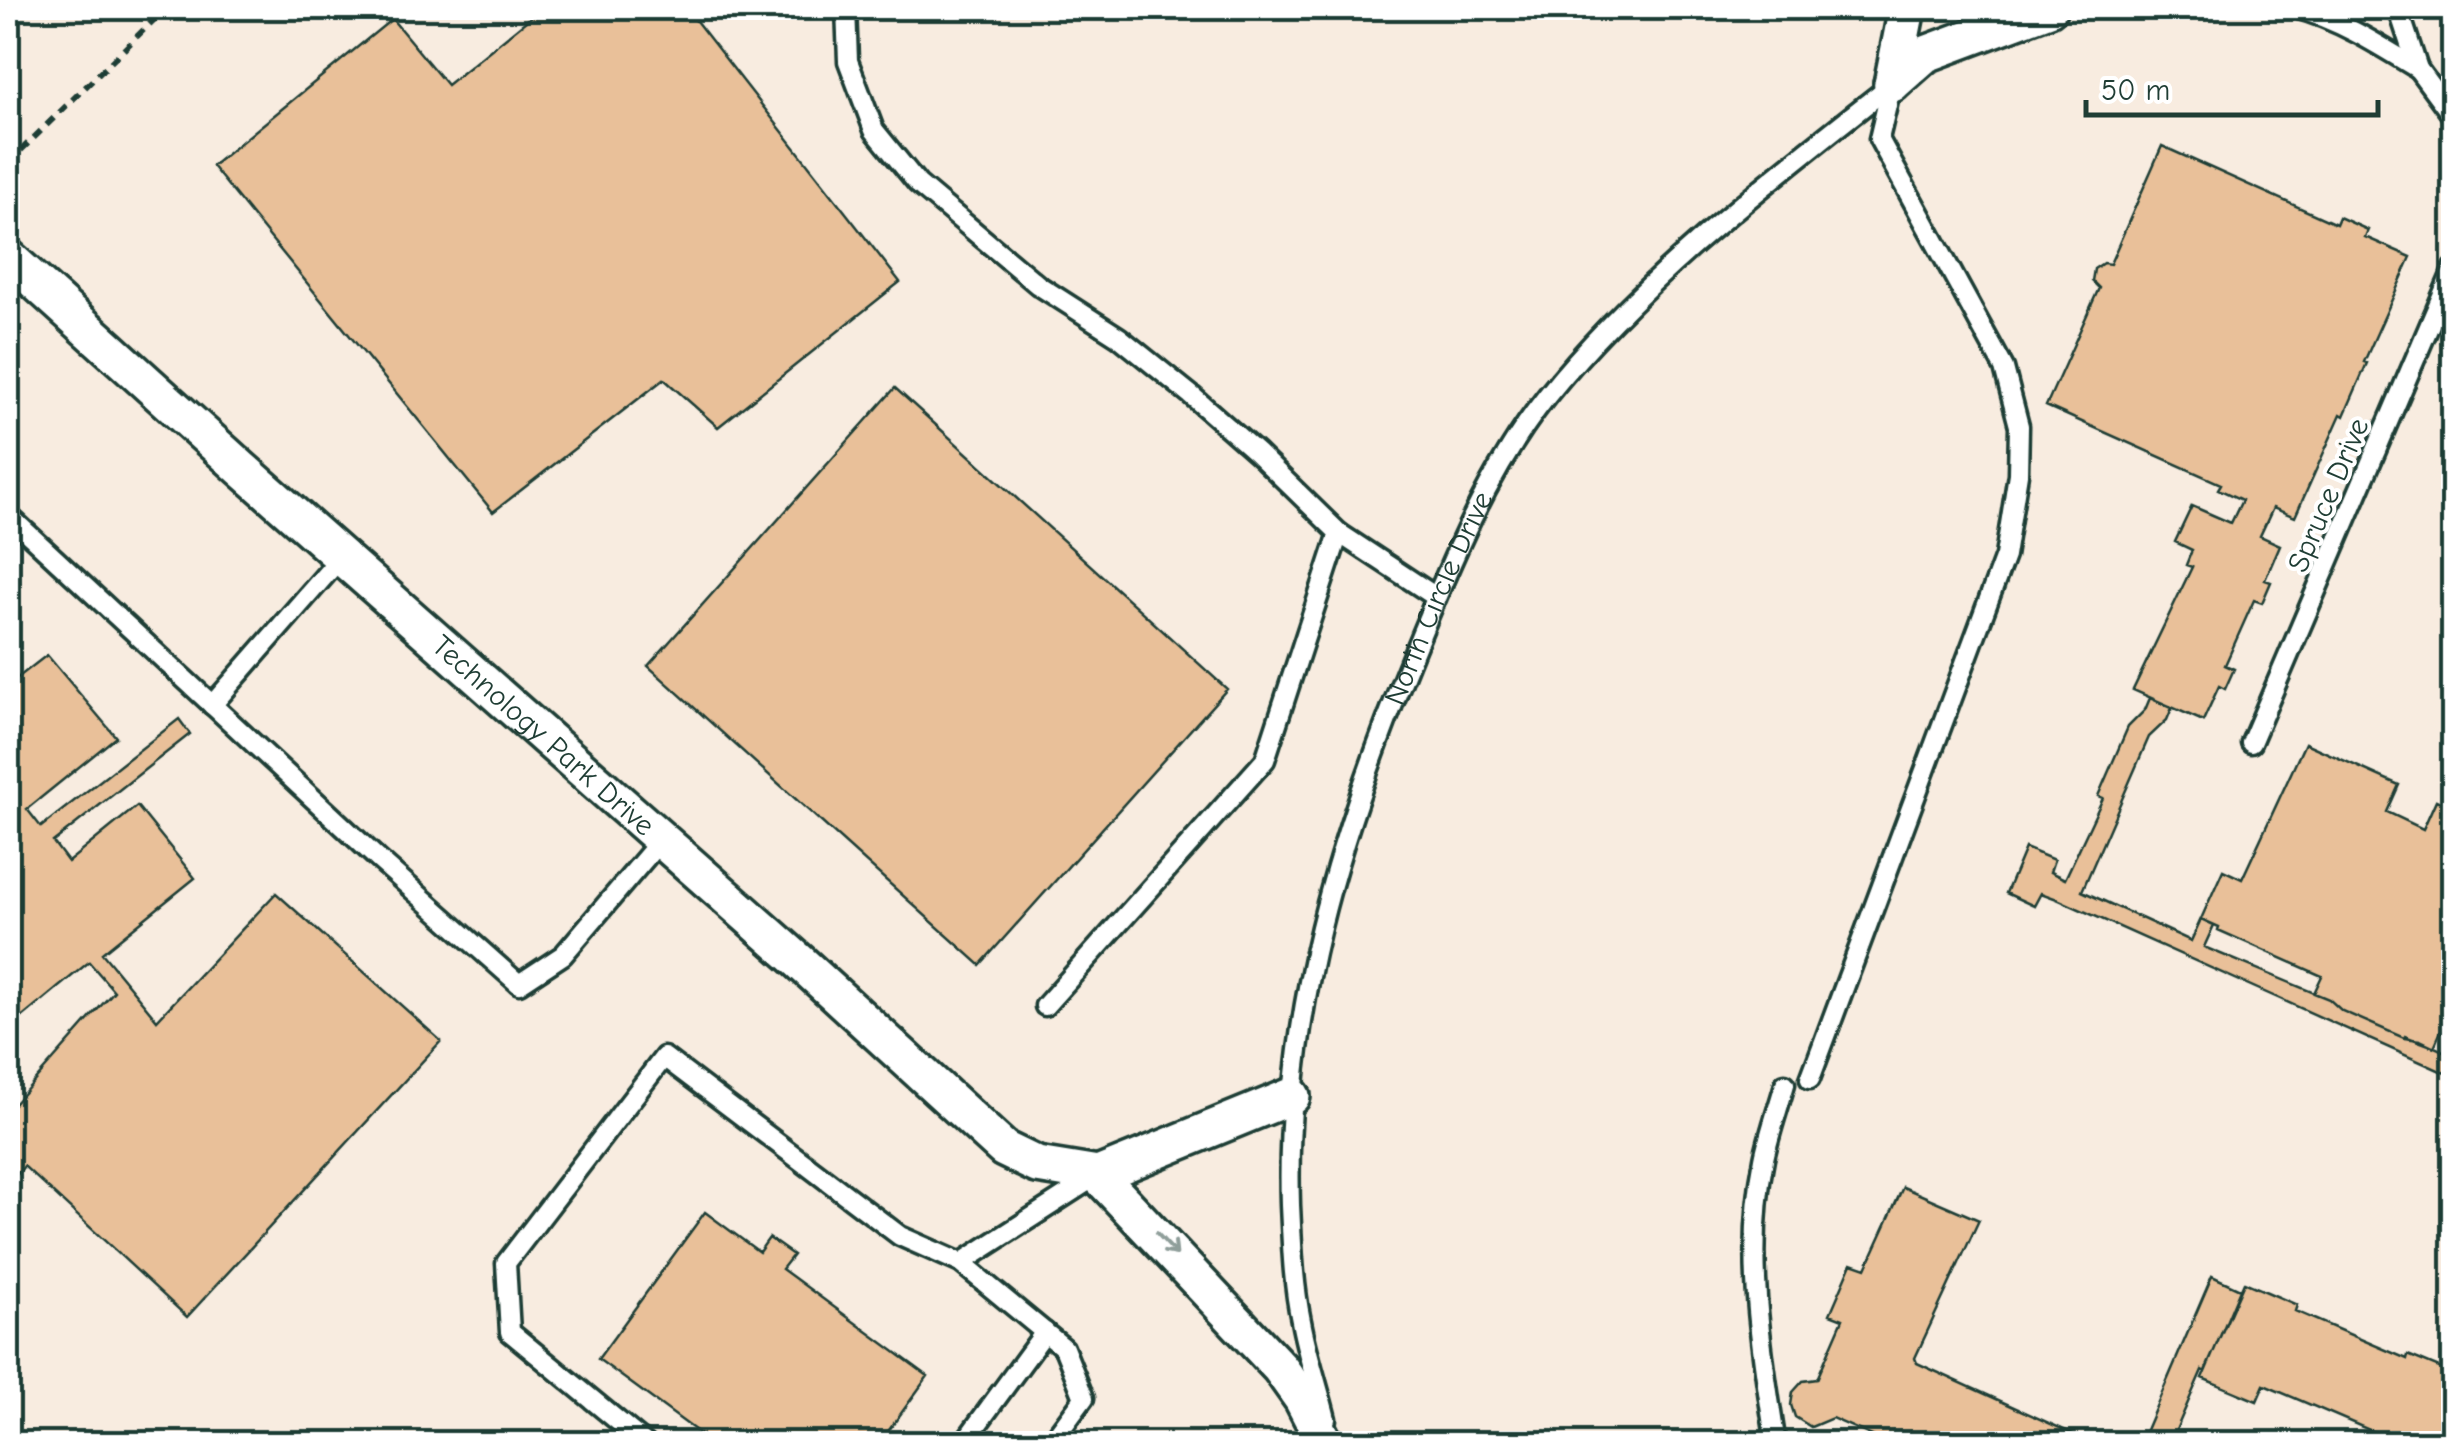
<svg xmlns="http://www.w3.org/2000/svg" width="2461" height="1451" font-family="'Comic Neue',sans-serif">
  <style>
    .building { fill: #e9c099; stroke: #1f3d34; stroke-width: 2.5 }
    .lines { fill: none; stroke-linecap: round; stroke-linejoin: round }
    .lane-casing { stroke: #1f3d34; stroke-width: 25 }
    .street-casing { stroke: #1f3d34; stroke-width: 42 }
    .path { stroke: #1f3d34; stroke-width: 6; stroke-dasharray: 10 8; stroke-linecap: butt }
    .lane { stroke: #fff; stroke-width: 18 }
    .street { stroke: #fff; stroke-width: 35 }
    .oneway { stroke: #8f9e9a }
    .labels { text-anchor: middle; stroke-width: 8; stroke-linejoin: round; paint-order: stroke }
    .street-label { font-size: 30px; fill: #1f3d34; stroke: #fff }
  </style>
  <rect width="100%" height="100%" fill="#f8ece0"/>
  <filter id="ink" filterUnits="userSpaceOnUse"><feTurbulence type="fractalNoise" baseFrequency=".01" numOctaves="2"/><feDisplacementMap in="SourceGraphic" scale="20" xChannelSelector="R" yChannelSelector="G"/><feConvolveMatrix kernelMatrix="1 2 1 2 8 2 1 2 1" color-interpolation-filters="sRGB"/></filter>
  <g filter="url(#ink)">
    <path class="building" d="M542,8H686L900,282L718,427L664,379L493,512L212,166L392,19L447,85Z
      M2162,146L2336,224L2339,217L2368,230L2365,237L2411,257L2364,362L2367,363L2344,416L2341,414L2295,517L2273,508L2260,536L2280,545L2265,580L2271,582L2262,603L2254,600L2225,665L2234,669L2225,689L2219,686L2203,721L2133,690L2192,567L2186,565L2192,550L2175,542L2192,506L2231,523L2242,500L2218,489L2221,484L2046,406L2099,288L2092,281L2094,269L2103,263L2110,264Z
      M895,388L1227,689L980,965L648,666Z
      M47,655L116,737L27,809L41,827L179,719L190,734L53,842L68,862L137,806L195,878L102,953L157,1020L276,893L441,1041L187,1317L24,1166L8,1186V1111L114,991L89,962L8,1029V678L11,683Z
      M2150,698L2172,708L2167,720L2149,737L2082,891L2191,941L2201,919L2214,925L2204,947L2329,999L2342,1011L2404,1038L2420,1040L2454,1056V1077L2057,899L2041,893L2034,906L2006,893L2025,848L2054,860L2050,872L2065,879L2103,798L2098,796L2128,727L2145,710Z
      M2305,743L2399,785L2387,812L2423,829L2436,800L2454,808V1036L2441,1031L2434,1047L2405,1036L2404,1038L2342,1011L2329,999L2314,993L2322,976L2218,930L2219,927L2201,919L2223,870L2242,879Z
      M1903,1187L1979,1220L1915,1358L1917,1363L2095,1444H1890L1832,1418L1811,1427L1795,1417L1791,1405L1793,1392L1803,1381L1817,1379L1843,1319L1830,1314L1852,1263L1866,1268Z
      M705,1212L759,1252L769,1238L793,1255L782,1269L928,1376L879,1444H714L598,1359Z
      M2212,1276L2240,1289L2205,1372L2202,1370L2170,1444H2140Z
      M2244,1282L2297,1305L2295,1311L2407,1359L2408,1355L2454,1374V1397L2434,1444H2369L2374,1432L2264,1385L2257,1401L2202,1378Z"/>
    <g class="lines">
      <defs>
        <g id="lane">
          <path d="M846,8L848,61L874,130L918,184L1038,285L1119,337L1191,395L1257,453L1339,533L1436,597"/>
          <path d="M2295,8C2340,20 2379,45 2418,69L2398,8"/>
          <path d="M2418,69L2454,118"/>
          <path d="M8,515L377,858L519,984L563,955L661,840"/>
          <path d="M212,705L341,557"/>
          <path d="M2251,743L2454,268"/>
          <path d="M1045,1006L1265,760L1339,533"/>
          <path d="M1810,1079L2005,556L2018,474L2019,426L2004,368L1879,139L1892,84"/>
          <path d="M961,1263L1093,1178"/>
          <path id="s1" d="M1326,1419C1318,1386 1307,1354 1301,1321C1293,1283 1292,1244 1290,1205C1284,1015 1338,838 1409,664C1446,573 1485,474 1547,396C1642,277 1773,178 1892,84"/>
          <path d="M646,1444L510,1332L506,1263L664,1057L900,1236L961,1263L1064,1348L1084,1398L1050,1444"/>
          <path d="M963,1444L1045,1332"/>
          <path d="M1776,1444C1761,1351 1745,1252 1764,1159C1769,1134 1778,1109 1785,1084"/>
        </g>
        <g id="street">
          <path d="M1892,84L1926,54L2049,8"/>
          <path d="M1892,84L1907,8"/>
          <path id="s2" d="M8,257L241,468L800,962L1004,1149L1037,1165L1098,1175L1292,1096"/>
          <path d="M1098,1175L1280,1368L1302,1399L1325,1444"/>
        </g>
      </defs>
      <use href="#lane" class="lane-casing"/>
      <use href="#street" class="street-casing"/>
      <path class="path" d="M8,163L166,8"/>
      <use href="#lane" class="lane"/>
      <use href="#street" class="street"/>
    </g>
    <defs><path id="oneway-shaft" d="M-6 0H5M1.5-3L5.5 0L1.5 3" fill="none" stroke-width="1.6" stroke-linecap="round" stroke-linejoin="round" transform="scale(2.5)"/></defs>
    <use class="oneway" href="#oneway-shaft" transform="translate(1167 1244) rotate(47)"/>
  </g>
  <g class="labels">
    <g class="street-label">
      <text transform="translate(2328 495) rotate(-67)" y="10">Spruce Drive</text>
      <text dy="10" stroke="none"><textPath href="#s1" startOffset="848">North Circle Drive</textPath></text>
      <text dy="10" stroke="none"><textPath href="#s2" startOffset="718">Technology Park Drive</textPath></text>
    </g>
  </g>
  <rect width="2461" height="1451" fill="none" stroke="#fff" stroke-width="40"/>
  <rect x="20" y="20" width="2421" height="1411" fill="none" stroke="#1f3d34" stroke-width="4" filter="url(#ink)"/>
  <path d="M2086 100v15h292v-15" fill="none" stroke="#1f3d34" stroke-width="5"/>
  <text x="2101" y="100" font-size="30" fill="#1f3d34" stroke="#ffffff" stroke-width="8" paint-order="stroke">50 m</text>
</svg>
